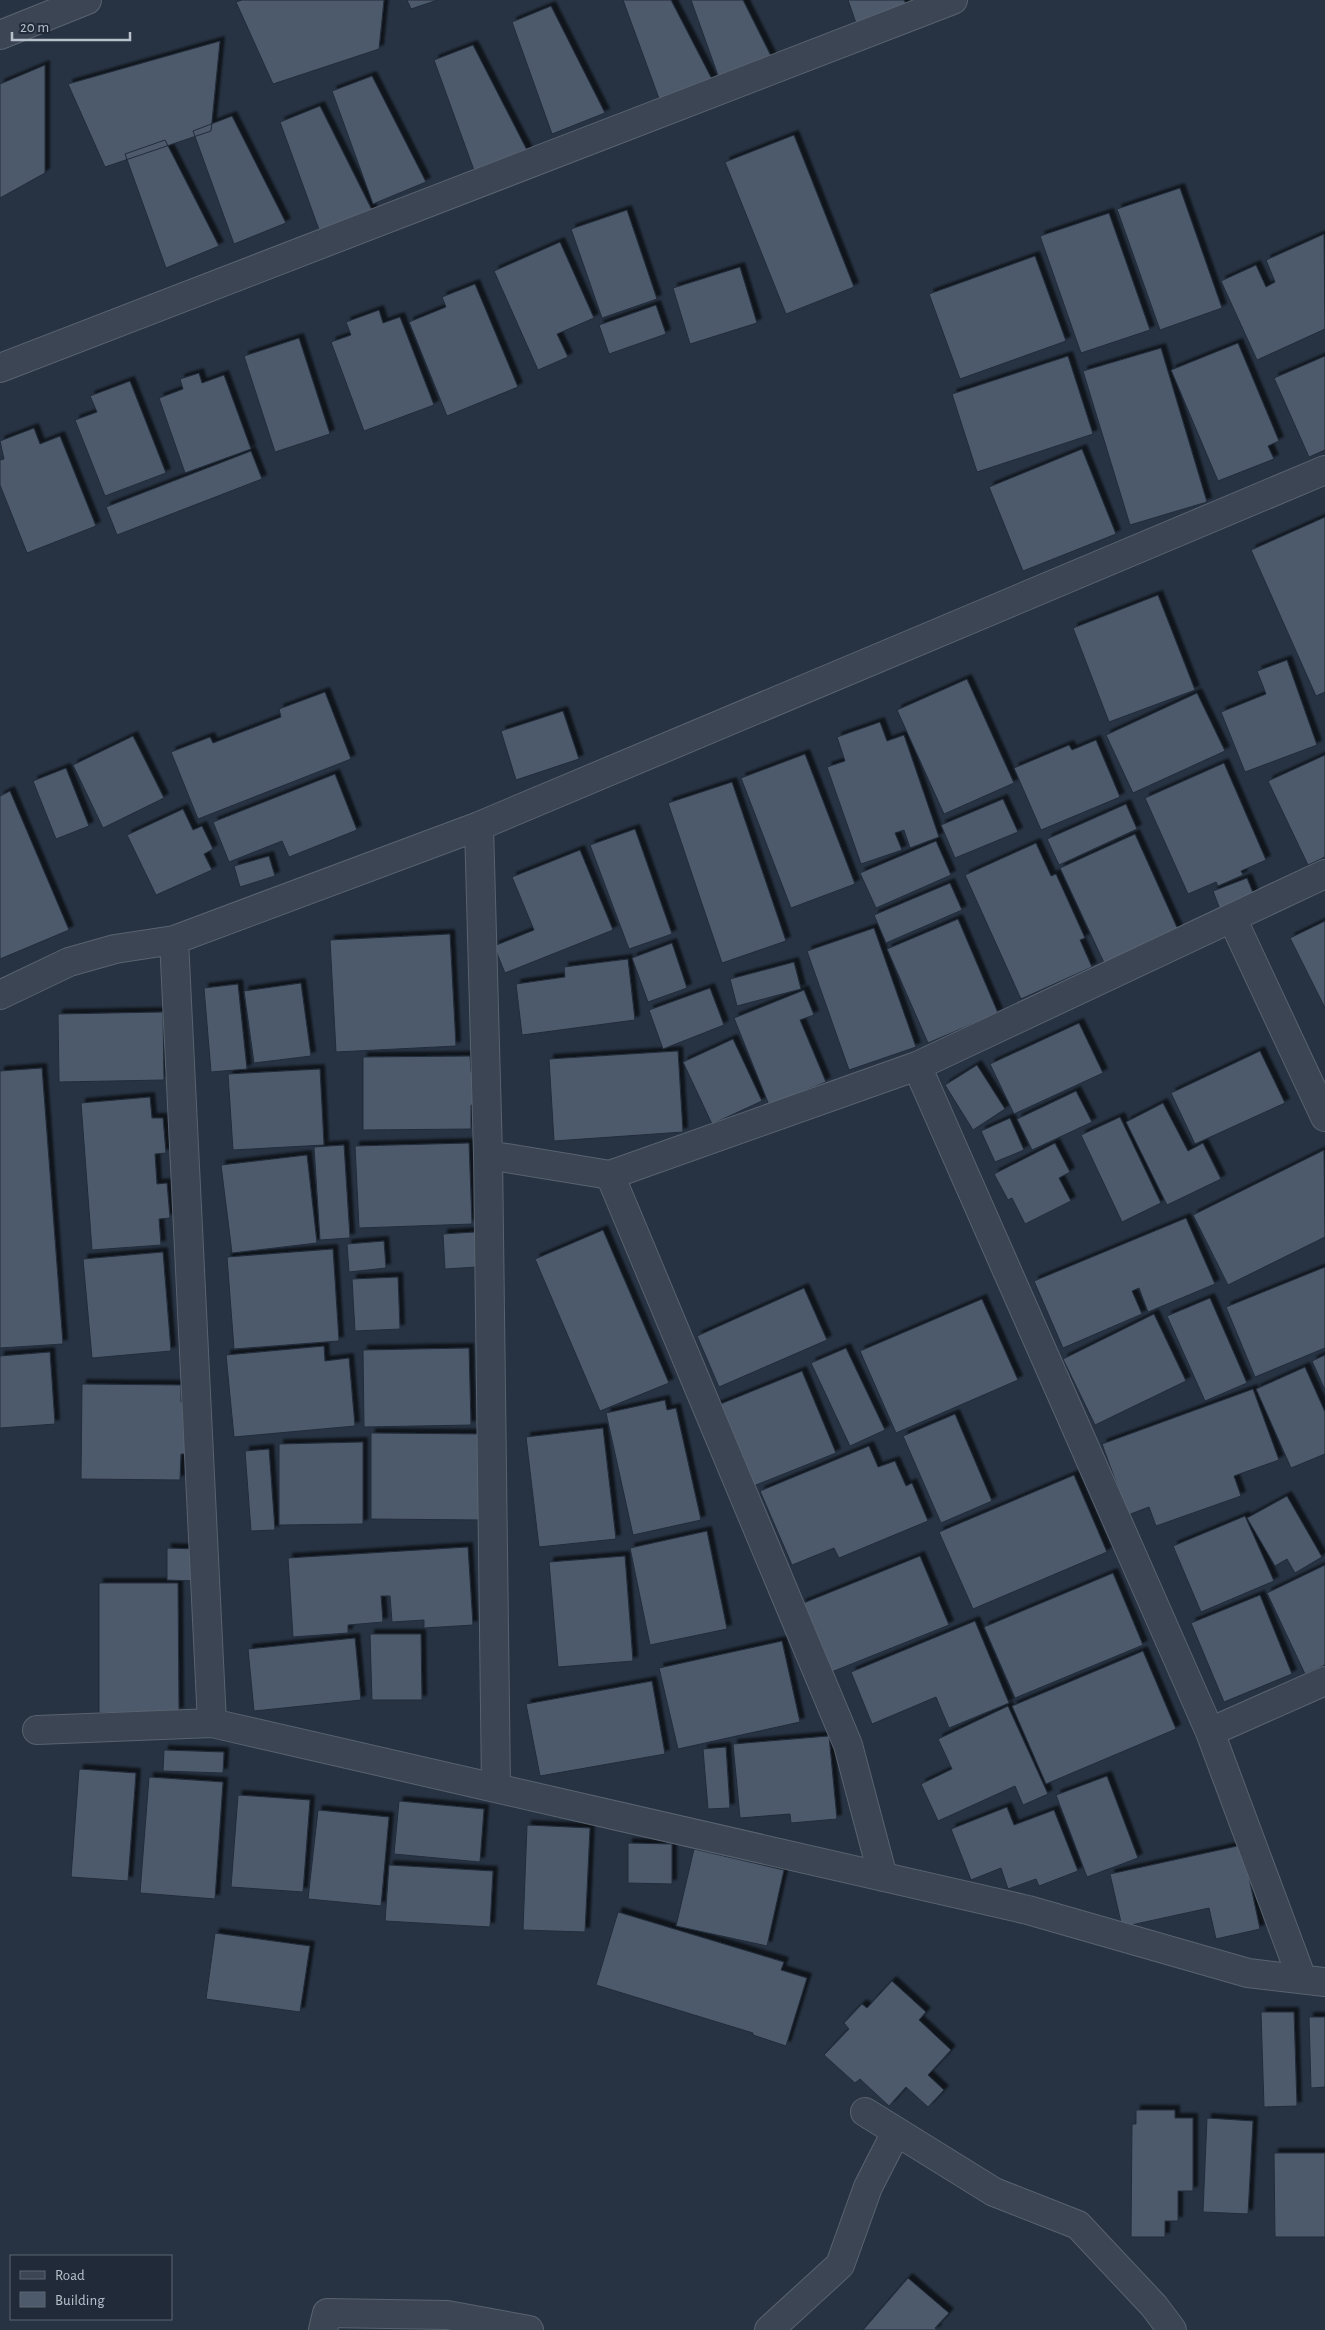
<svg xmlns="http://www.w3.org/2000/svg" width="1325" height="2330" font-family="'Alegreya Sans',sans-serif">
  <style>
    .building { fill: #4d5a6c; stroke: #222c3a; filter: url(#shadow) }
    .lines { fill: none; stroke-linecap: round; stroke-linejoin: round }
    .minor-casing { stroke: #596370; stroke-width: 30 }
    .minor { stroke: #3b4553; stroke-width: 28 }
  </style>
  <defs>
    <filter id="shadow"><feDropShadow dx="4.5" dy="-4.5" stdDeviation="1" flood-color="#0009"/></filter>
  </defs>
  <rect width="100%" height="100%" fill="#273343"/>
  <path class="building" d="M242,0H384L379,49L273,84L236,2Z
    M407,0H438L411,9Z
    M623,0H671L714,83L661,104Z
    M691,0H743L773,60L720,81Z
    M848,0H904L918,28L865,49Z
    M551,6L605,113L552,134L512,22Z
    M220,41L211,131L105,167L68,84Z
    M473,45L528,152L475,173L434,60Z
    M45,65V173L0,198V84Z
    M372,76L426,182L373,204L332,91Z
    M320,106L374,214L321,235L280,122Z
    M232,116L286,223L234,244L193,131Z
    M794,135L854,287L786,314L725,162Z
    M165,140L219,246L166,268L125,154Z
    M1180,188L1222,308L1160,330L1117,209Z
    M627,210L657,299L602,318L571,229Z
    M1109,213L1150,330L1081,353L1040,236Z
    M1324,234L1325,329L1257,360L1221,281L1256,265L1266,287L1275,282L1266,260Z
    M560,242L594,318L557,334L568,357L538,370L494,271Z
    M1035,256L1066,341L960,379L929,294Z
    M740,267L757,323L690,344L673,288Z
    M475,284L518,387L447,416L409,322L446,307L442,297Z
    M656,305L666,334L609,354L599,325Z
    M379,310L383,323L400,317L434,405L364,431L331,342L351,335L346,322Z
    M299,338L330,434L275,452L244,356Z
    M1238,343L1279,441L1268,446L1274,459L1218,481L1171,370Z
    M1161,348L1207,502L1130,525L1083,371Z
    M1068,356L1093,434L977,472L952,394Z
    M1325,356V450L1309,457L1274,378Z
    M199,373L202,383L224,375L251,449L185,473L159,398L183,389L180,379Z
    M130,381L166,473L105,496L75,420L97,412L90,396Z
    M34,428L40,444L60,436L96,526L27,553L0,485V460L4,459L0,441Z
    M1082,449L1116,534L1023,571L989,487Z
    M251,451L262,479L117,535L106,507Z
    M1325,517V692L1316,696L1251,550Z
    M1158,595L1195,690L1109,722L1073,628Z
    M1287,660L1317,745L1245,772L1221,712L1266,694L1257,671Z
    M967,679L1014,783L944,814L897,710Z
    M325,692L351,759L198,819L171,752L210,737L213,743L281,717L279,709Z
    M1197,693L1225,751L1133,793L1106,735Z
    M563,711L579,759L516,780L501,731Z
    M880,722L887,741L904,735L939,837L910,848L904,830L895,833L902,850L861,864L827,767L845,761L837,737Z
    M133,736L164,798L103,828L73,765Z
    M1096,740L1120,797L1041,830L1014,768L1069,745L1072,750Z
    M805,754L855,884L791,908L741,778Z
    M1325,755V857L1308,865L1268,781Z
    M1224,763L1266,860L1241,871L1243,875L1218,886L1216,882L1188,894L1145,798Z
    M66,768L89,826L56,839L33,781Z
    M335,774L357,830L289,857L282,841L229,862L213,822Z
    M732,782L786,941L722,963L668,803Z
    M10,791L69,930L0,959V796Z
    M1003,799L1018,832L955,858L941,825Z
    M1126,804L1137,829L1059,865L1047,839Z
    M183,809L193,830L202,826L213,849L204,854L212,870L156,895L127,835Z
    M635,829L672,934L629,949L590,845Z
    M1135,834L1180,934L1106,967L1060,868Z
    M936,841L951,875L876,908L860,873Z
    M1036,843L1051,876L1056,874L1085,938L1080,940L1092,967L1021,999L965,875Z
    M580,850L613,930L505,973L494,946L534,930L512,877Z
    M269,856L275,876L240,887L234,866Z
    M1247,878L1256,900L1221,912L1213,891Z
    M950,883L962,910L886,943L874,915Z
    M958,919L998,1013L928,1043L887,949Z
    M1325,921V1008L1290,938Z
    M874,928L916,1047L849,1070L807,951Z
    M450,934L456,1046L336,1052L330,940Z
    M672,943L687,988L648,1002L632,958Z
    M628,959L635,1020L522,1035L516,984L565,977L564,967Z
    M794,962L801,989L737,1006L730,979Z
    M301,983L311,1056L254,1063L244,991Z
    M238,984L247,1069L211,1072L204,988Z
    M710,988L724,1025L663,1049L649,1010Z
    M804,990L814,1015L800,1020L826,1082L769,1105L734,1018Z
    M163,1012L164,1080L59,1082L58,1014Z
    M1079,1023L1103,1073L1014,1114L990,1064Z
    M733,1039L762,1101L712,1124L683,1062Z
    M678,1051L683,1132L554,1141L549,1059Z
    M1260,1051L1285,1103L1195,1144L1171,1093Z
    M470,1056L471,1072H478V1105H471V1129L363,1130V1057Z
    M977,1065L1005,1109L973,1130L945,1085Z
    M42,1068L63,1344L0,1348V1071Z
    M320,1069L324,1145L233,1150L228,1074Z
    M1076,1091L1092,1122L1032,1150L1017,1119Z
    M150,1097L152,1118H163L166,1153L155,1154L157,1184L167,1183L170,1218L159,1219L161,1245L92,1250L81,1103Z
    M1163,1103L1188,1151L1203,1143L1221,1179L1167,1205L1126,1122Z
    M1120,1117L1161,1203L1122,1222L1081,1135Z
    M1010,1118L1024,1150L995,1162L981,1131Z
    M469,1143L472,1224L359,1228L355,1146Z
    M1055,1143L1070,1172L1059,1178L1071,1201L1025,1224L1012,1198L1008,1200L994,1174Z
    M344,1145L350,1238L320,1240L314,1147Z
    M1324,1150L1325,1237L1228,1285L1193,1215Z
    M307,1155L317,1243L232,1253L221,1165Z
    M1186,1218L1215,1284L1148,1312L1139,1288L1132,1291L1142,1314L1063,1348L1034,1281Z
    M603,1230L669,1383L600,1411L535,1259Z
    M475,1232L477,1267L445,1269L443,1234Z
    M384,1241L386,1268L349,1272L347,1244Z
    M333,1249L339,1341L234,1349L227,1257Z
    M163,1252L171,1351L92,1358L83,1259Z
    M1325,1267V1348L1255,1377L1226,1307Z
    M398,1277L400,1329L355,1331L352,1279Z
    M804,1288L827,1340L719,1387L697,1336Z
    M1210,1298L1247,1383L1205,1401L1167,1316Z
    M982,1299L1018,1380L896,1433L860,1351Z
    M1154,1314L1186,1381L1095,1425L1063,1359Z
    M324,1346L325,1361L349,1358L355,1426L234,1437L226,1355Z
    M469,1348L471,1425L364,1427L363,1350Z
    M846,1348L885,1430L850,1446L811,1363Z
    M50,1352L55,1424L0,1428V1356Z
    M1325,1355V1390L1312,1361Z
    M1305,1367L1325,1412V1454L1291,1468L1256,1389Z
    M802,1371L836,1453L746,1489L713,1407Z
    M82,1384L181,1385V1402H191V1454H181L180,1480L81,1479Z
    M1253,1389L1279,1460L1234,1476L1241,1496L1156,1526L1149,1507L1128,1515L1102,1444Z
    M665,1400L667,1410L676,1408L701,1520L633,1535L606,1413Z
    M955,1414L992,1501L941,1523L903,1436Z
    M603,1428L616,1539L539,1547L526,1437Z
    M371,1433L482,1434V1520L371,1519Z
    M363,1442V1524L279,1525V1444Z
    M869,1446L878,1467L895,1461L906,1486L912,1483L928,1521L839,1558L834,1548L792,1565L760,1491Z
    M269,1449L275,1530L251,1531L245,1451Z
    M1074,1475L1107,1552L973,1609L939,1532Z
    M1287,1496L1322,1557L1295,1573L1287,1559L1275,1566L1247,1518Z
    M1245,1516L1274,1581L1201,1612L1173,1546Z
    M707,1531L727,1629L650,1645L630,1548Z
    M468,1547L473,1625L424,1628V1620L392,1622L390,1596H381L383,1622L348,1625V1633L293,1637L288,1558Z
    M167,1548L196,1549L195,1581L167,1580Z
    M625,1556L633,1661L558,1667L549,1562Z
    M920,1556L949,1625L829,1673L801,1604Z
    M1325,1565V1665L1305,1674L1267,1593Z
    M1113,1573L1143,1645L1015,1698L984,1627Z
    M99,1583H178L179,1712L99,1713Z
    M1260,1595L1292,1674L1224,1702L1191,1623Z
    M975,1621L1009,1703L949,1728L936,1697L872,1724L851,1672Z
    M370,1634H421L422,1700H372Z
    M355,1638L361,1700L254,1711L248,1649Z
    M782,1641L800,1722L678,1749L659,1668Z
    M1143,1651L1176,1729L1046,1784L1012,1706Z
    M652,1681L665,1754L540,1776L526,1704Z
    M1008,1706L1048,1794L1023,1805L1015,1786L938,1821L921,1784L952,1769L938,1739Z
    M829,1736L837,1819L791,1823L790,1814L740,1818L733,1744Z
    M726,1747L730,1808L708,1809L703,1749Z
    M164,1750L224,1752L223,1773L163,1771Z
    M79,1769L136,1773L128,1881L71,1877Z
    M1107,1776L1138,1858L1087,1877L1056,1795Z
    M149,1777L223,1782L215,1899L140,1893Z
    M238,1795L310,1800L303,1892L231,1887Z
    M399,1801L484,1809L480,1862L394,1854Z
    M1007,1807L1014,1825L1054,1810L1078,1871L1039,1886L1036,1879L1008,1889L1001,1868L971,1880L951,1829Z
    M318,1810L389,1817L381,1906L308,1899Z
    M527,1825L590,1828L585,1932L523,1930Z
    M628,1843L672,1844V1884L628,1883Z
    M1242,1845L1260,1929L1216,1939L1209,1908L1122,1927L1110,1874Z
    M694,1849L784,1870L767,1946L676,1926Z
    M389,1865L493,1871L490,1927L385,1921Z
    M618,1912L784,1962L781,1970L807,1978L786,2046L753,2035V2033L596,1985Z
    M215,1933L310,1946L300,2012L206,1999Z
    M892,1981L926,2012L919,2020L951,2050L928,2075L944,2090L928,2107L906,2087L889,2106L860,2079L855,2083L824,2055L849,2029L844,2023L862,2004L867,2008Z
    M1261,2012H1294L1297,2106L1264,2107Z
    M1309,2017H1325V2087L1311,2088Z
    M1136,2110H1175V2118H1193V2191H1178V2221H1165V2237H1131L1132,2124H1136Z
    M1207,2118L1253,2121L1248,2214L1203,2212Z
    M1274,2153H1325V2237H1275Z
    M908,2278L949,2313L935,2328L937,2330H863Z"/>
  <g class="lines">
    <defs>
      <path id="minor" d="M0,35L87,0
        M0,368L953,0
        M479,826L488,1155L496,1788
        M1232,918L1325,1117
        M174,940L212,1723
        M0,995L69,962L115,949L174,940L479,826L1325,470
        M917,1066L1210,1732L1302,1979
        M488,1155L610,1175L917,1066L1325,874
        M610,1175L848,1745L883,1877
        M37,1730L212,1723L1028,1910L1248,1973L1325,1982
        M1210,1732L1325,1681
        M865,2112L994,2192L1078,2225L1154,2306L1172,2330
        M323,2330L327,2313L447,2315L529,2330
        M769,2330L840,2265L868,2187L896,2132"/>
    </defs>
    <use href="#minor" class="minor-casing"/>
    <use href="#minor" class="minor"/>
  </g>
  <rect x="10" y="2255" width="162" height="65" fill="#202a38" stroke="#5d6673"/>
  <rect x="20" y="2271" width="25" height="8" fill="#3b4553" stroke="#5d6673"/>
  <text x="55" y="2280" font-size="15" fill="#b8c0cc">Road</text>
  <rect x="20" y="2292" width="25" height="15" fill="#4d5a6c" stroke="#5d6673"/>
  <text x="55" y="2305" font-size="15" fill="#b8c0cc">Building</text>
  <path d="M12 32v8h118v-8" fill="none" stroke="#b8c0cc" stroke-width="2.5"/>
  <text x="20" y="32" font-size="15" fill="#b8c0cc" stroke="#202a38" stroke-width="4" paint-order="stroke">20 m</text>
</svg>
